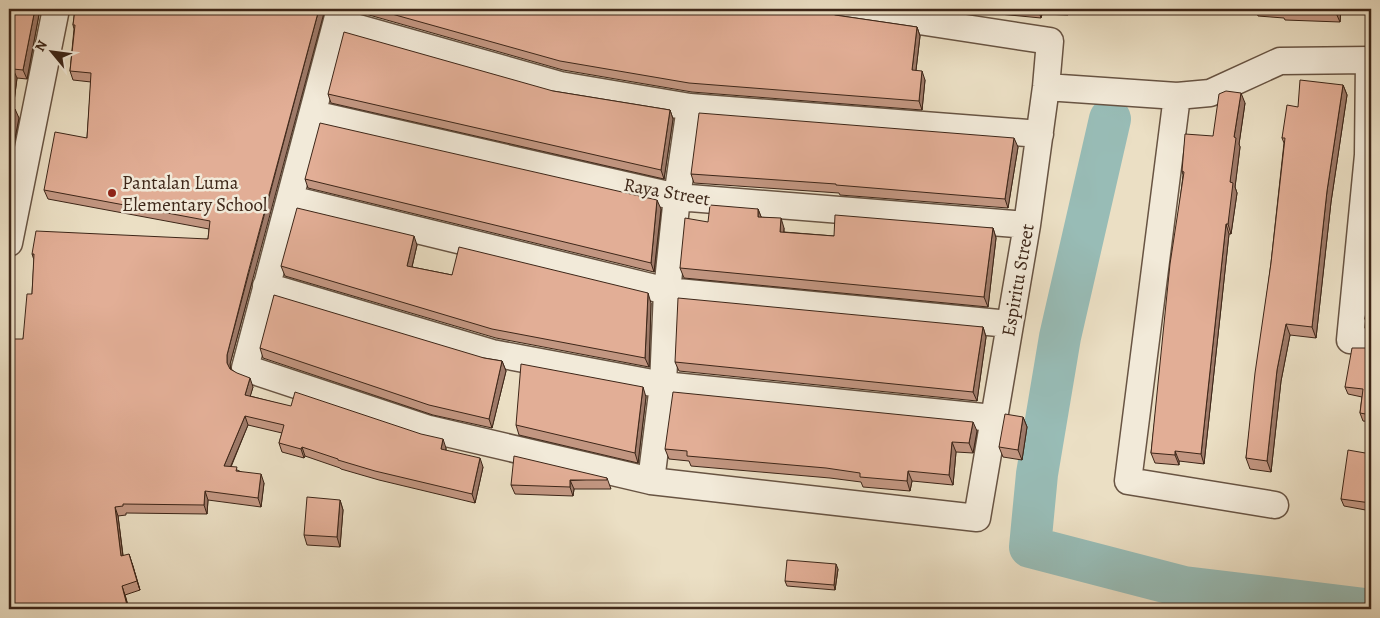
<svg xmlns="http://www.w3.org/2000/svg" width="1380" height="618" font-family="Alegreya,serif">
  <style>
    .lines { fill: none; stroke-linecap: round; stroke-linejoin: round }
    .river { stroke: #98bcb6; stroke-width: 42 }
    .street-casing { stroke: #685443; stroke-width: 29 }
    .street { stroke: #f2ead9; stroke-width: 26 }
    .wall { fill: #c29681; stroke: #3d2618 }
    .shaded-wall { fill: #9e7a69; stroke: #3d2618 }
    .building { fill: #e2ae96; stroke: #3d2618 }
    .poi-dot { fill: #8f2418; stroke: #f2ead9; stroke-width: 2 }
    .labels { text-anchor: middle; stroke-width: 5; stroke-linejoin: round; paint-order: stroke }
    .poi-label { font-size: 19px; fill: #3d2618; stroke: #f2ead9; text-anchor: start }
    .street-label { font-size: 19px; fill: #3d2618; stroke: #f2ead9 }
  </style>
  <rect width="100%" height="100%" fill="#ebdfc4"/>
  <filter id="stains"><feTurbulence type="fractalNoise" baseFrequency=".004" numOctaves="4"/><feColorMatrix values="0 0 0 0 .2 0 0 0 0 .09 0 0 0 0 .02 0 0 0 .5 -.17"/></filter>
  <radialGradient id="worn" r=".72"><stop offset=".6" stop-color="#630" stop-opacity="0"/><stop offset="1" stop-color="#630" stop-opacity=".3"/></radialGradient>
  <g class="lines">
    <path class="river" d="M1110,119L1060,337L1037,474L1030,547L1184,587L1365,609"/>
    <defs>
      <path id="street" d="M340,9L245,368L429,429L651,481L977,518L1027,225L1046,87L1050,41L841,9
        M337,22L560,85L690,107L1040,134
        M1369,60L1368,155H1371
        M1046,87L1177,96L1210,93L1280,61L1371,60
        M1177,96L1128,481L1275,505
        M313,114L677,197L1027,225
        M1368,155L1350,340L1371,342
        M290,199L667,291L1009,324
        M9,243L56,9
        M266,286L492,353L663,385L993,418
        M651,481L663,385L667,291L677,197L690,107"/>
    </defs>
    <use href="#street" class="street-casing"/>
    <use href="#street" class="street"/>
  </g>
  <path class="wall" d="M9,9H40L27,79L17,78L13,109L19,118L9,168Z
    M75,9L252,282L230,364L231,369L253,387L250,396L446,448V450L483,467L475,503L379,480L341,469L340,468L305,456L304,458L282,452L279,443L282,433L248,425L231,467L264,483L261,507L208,500L207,514L126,513V515L118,516L123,555L132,563L140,590L125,595L129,609H9L23,339L32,294L34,260L32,254L208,239L209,229L48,199L44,190L87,138L91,82L73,80L70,71L74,29L73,25Z
    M354,9H826L828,11L835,15L917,27L920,36L916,70L925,80L922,110L692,92L563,70L355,11Z
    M947,9H1069L1068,15L1042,14L1041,18Z
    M1256,9H1341L1340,22L1285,20L1284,18L1258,16Z
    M1343,85L1347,95L1331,202L1316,338L1290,335L1281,381L1271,472L1250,469L1246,458L1271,263L1284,143L1282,138L1298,107Z
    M553,91L670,110L673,119L664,179L331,103L328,94Z
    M1245,103L1239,144L1240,147L1235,187L1237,193L1231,234H1229L1204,464L1179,461V465L1155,463L1151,453L1183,175L1182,171L1213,136Z
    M1018,147L1008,208L840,195L839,193L694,183L691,174Z
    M305,179L661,209L654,272L308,188Z
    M758,209L761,217L784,228V232L834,236L993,228L996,238L988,307L684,278L680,268L708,222Z
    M417,245L412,267L452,275L651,303L649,367L496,338L285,276L281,266Z
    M1371,284V328L1367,327L1365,319Z
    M983,327L986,337L977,401L679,371L675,362Z
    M260,348L484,358L502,361L506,371L492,428L433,415L263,358Z
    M1371,348V422L1363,421L1360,413L1362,397L1348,394L1345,387Z
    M646,397L638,463L519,435L516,425Z
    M1023,417L1027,427L1022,460L1003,457L999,447Z
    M977,431L973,453L956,452L953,485L912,481L910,491L863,487L861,482L830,478L691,466L689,461L669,459L665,449Z
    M1371,454V511L1344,506L1341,499Z
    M607,478L611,489H574L573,496L515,494L511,485Z
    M340,500L343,510L340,547L307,545L304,535Z
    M838,569L835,590L787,586L785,581Z"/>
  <path class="shaded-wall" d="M35,9H40L27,79L23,70Z
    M319,9H325L252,282L230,364L231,372L227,363V355Z
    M1038,9H1040L1042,14L1041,18Z
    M1337,9H1341L1340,22L1336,13Z
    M917,27L920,36L915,78L912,70Z
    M13,69L17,78L12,118L9,109Z
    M922,71L925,80L922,110L919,101Z
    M1343,85L1347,95L1331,202L1316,338L1312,327L1327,191Z
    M1241,93L1245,103L1239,144L1240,147L1235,187L1237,193L1231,234L1228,224L1230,182L1234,137Z
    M15,109L19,118L9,168V143Z
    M670,110L673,119L664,179L661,170Z
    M1014,138L1018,147L1008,208L1005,199Z
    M657,200L661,209L654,272L651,263Z
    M758,209L762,219L758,217Z
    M781,218L784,228L783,242L780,232Z
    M1226,224L1229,234L1204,464L1201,454Z
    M993,228L996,238L988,307L984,297Z
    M414,236L417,245L410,275L407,266Z
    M648,293L651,303L649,367L645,358Z
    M1286,324L1290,335L1281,381L1271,472L1267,461L1277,370Z
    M983,327L986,337L977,401L973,392Z
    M502,361L506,371L492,428L489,419Z
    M250,378L253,387L248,404L245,395Z
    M643,387L646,397L638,463L635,453Z
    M245,416L248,425L227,475L224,466Z
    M1023,417L1027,427L1022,460L1018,450Z
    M973,422L977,431L973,453L969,443Z
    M443,439L446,448L444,458L441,449Z
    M952,442L956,452L953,485L949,475Z
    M302,447L305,456L304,458L301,449Z
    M1175,451L1179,461V465L1175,455Z
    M480,458L483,467L475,503L472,494Z
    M908,471L912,481L910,491L907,481Z
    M261,474L264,483L261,507L258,498Z
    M570,480L574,489L573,496L570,487Z
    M205,491L208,500L207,514L204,505Z
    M340,500L343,510L340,547L337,537Z
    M115,507L118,516L124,565L121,556Z
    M129,554L132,563L140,590L137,581Z
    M836,564L838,569L835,590L834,585Z
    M122,586L125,595L129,609H128Z"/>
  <path class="building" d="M9,9H35L23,70L13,69L9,109H15L9,143Z
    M75,9H319L248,273L227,355V363L230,369L237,373L250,378L245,395L291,406L295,392L421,434L443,439L441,449L480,458L472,494L375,471L338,460V459L302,447L301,449L279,443L284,425L245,416L224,466L237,467L236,471L261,474L258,498L205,491L204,505L123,504V506L115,507L121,556L129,554L137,581L122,586L128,609H9V339H23L27,294H32L34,254H32L36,231L208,239L210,221L44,190L55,132L87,138L91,73L70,71L75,25H73Z
    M374,9H826L828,11L835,15L917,27L912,70L922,71L919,101L689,83L560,61Z
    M1277,9H1337L1336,13L1282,11V9Z
    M344,32L553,91L670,110L661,170L328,94Z
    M1300,80L1343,85L1327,191L1312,327L1286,324L1277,370L1267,461L1246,458L1255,373L1271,263L1285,138H1282L1287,105L1298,107Z
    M1226,91L1241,93L1234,137L1236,138L1230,182L1233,183L1228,224H1226L1201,454L1175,451V455L1151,453L1170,264L1184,172L1182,171L1185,134L1213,136L1219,94Z
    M699,113L1014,138L1005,199L836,185V184L691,174Z
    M320,123L657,200L651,263L305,179Z
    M710,205L758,209V217L781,218L780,232L834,236L835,215L993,228L984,297L680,268L685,218L708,222Z
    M297,208L414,236L407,266L452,275L459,247L648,293L645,358L492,329L281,266Z
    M1369,284H1371V321L1365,319Z
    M274,295L484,358L502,361L489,419L429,405L260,348Z
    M678,298L983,327L973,392L675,362Z
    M1352,348H1371V415L1360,413L1363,389L1345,387Z
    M521,364L643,387L635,453L516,425Z
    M673,392L973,422L969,443L952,442L949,475L908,471L907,481L860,477V473L826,468L687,456V451L665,449Z
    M1005,414L1023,417L1018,450L999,447Z
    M1348,450L1371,454V505V503L1341,499Z
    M514,456L607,478V480H570V487L511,485Z
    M307,497L340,500L337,537L304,535Z
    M787,560L836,564L834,585L785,581Z"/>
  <circle class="poi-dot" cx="112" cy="193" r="5"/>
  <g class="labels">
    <g class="poi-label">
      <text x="122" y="189">Pantalan Luma<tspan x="122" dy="22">Elementary School</tspan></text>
    </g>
    <g class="street-label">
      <text transform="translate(667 191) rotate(10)" y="7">Raya Street</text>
      <text transform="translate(1017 280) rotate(-80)" y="7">Espiritu Street</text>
    </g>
  </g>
  <rect width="1380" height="618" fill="none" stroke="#ebdfc4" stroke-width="30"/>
  <rect x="10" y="10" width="1360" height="598" fill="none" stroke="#3d2618" stroke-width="2.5"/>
  <rect x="15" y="15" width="1350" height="588" fill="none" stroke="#3d2618"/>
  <g transform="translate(52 52) rotate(299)" stroke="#f2ead9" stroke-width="4" paint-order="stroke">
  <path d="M0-4L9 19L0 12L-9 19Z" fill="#3d2618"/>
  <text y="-8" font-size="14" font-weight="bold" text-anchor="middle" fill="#3d2618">N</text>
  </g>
  <rect width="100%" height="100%" filter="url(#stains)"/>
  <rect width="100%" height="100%" fill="url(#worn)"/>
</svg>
